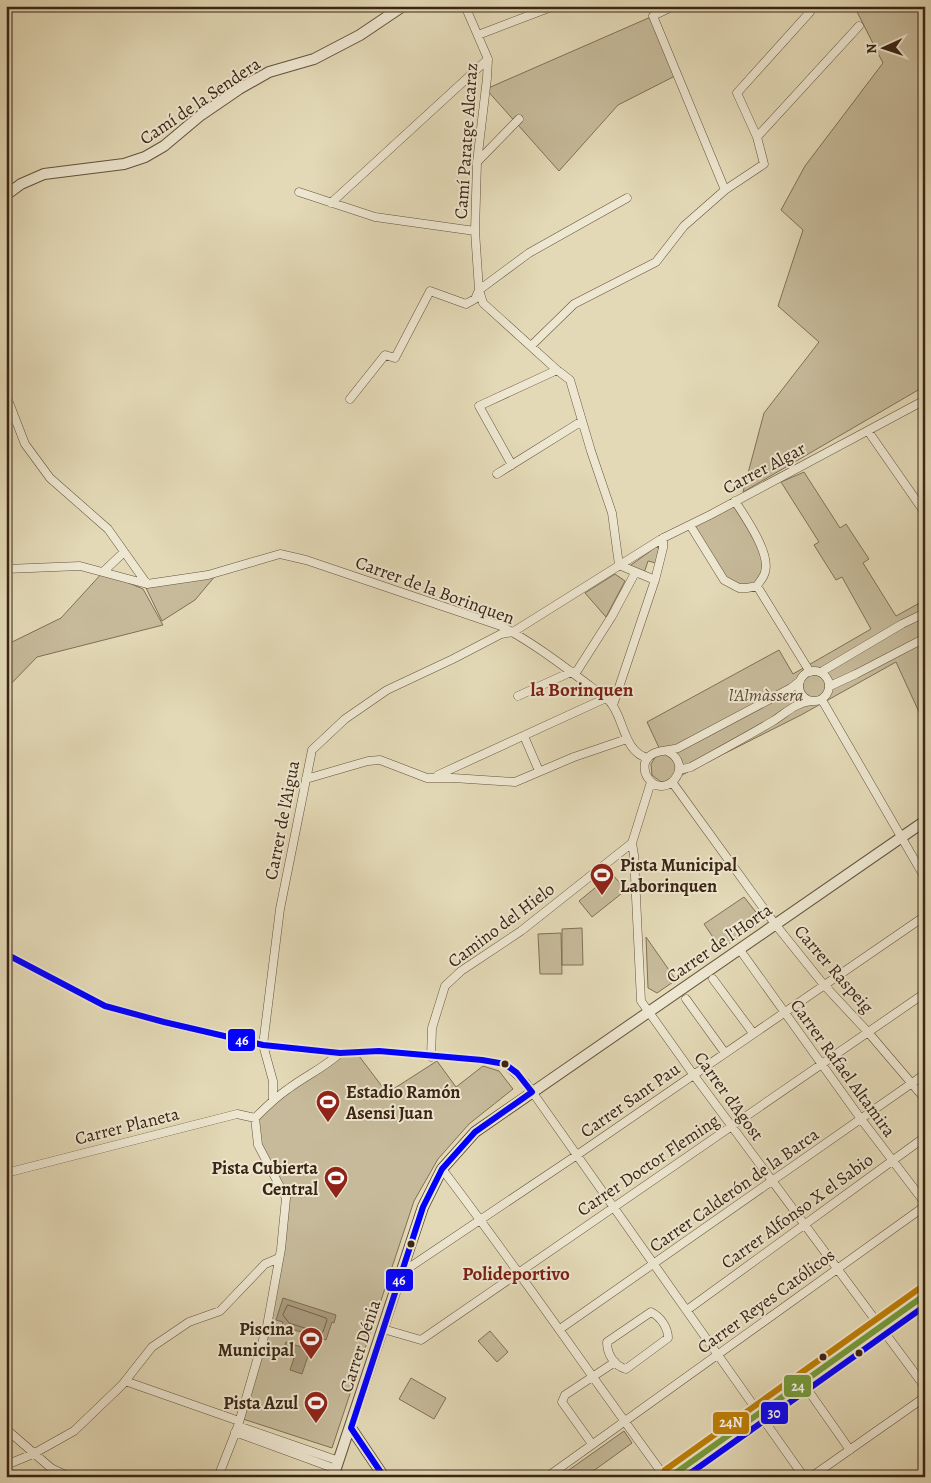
<svg xmlns="http://www.w3.org/2000/svg" width="931" height="1483" font-family="Alegreya,serif">
  <style>
    .green { fill: #c6ba9a; stroke: #807056 }
    .water { fill: #aa9c7f; stroke: #7d6c54 }
    .lines { fill: none; stroke-linecap: round; stroke-linejoin: round }
    .shore { stroke: #726049; stroke-width: 1 }
    .minor-casing { stroke: #64523c; stroke-width: 9 }
    .tertiary-casing { stroke: #64523c; stroke-width: 12 }
    .secondary-casing { stroke: #3a2513; stroke-width: 13 }
    .minor { stroke: #ede6d0; stroke-width: 8 }
    .tertiary { stroke: #ede6d0; stroke-width: 10 }
    .secondary { stroke: #ede6d0; stroke-width: 11 }
    .bus-1-casing { stroke: #ede6d0; stroke-width: 10 }
    .bus-2-casing { stroke: #ede6d0; stroke-width: 10 }
    .bus-3-casing { stroke: #ede6d0; stroke-width: 10 }
    .bus-4-casing { stroke: #ede6d0; stroke-width: 10 }
    .bus-1 { stroke: #00f; stroke-width: 6 }
    .bus-2 { stroke: #759c3b; stroke-width: 6 }
    .bus-3 { stroke: #00f; stroke-width: 6 }
    .bus-4 { stroke: #be7f06; stroke-width: 6 }
    .bus-dot { fill: #3a2513; stroke: #ede6d0; stroke-width: 2 }
    .labels { text-anchor: middle; stroke-width: 4; stroke-linejoin: round; paint-order: stroke }
    .street-label { font-size: 18px; fill: #3a2513; stroke: #ede6d0 }
    .park-label { font-size: 18px; font-style: italic; fill: #5d4a35; stroke: #ede6d0 }
    .poi-label { font-size: 18px; font-weight: bold; fill: #3a2513; stroke: #ede6d0; text-anchor: end }
    .neighbourhood-label { font-size: 19px; font-weight: bold; fill: #7a1f14; stroke: #ede6d0 }
    .line-badge { stroke: #ede6d0; stroke-width: 2 }
    .badge-label { font-size: 14px; text-anchor: middle; font-weight: bold; fill: #fff }
  </style>
  <rect width="100%" height="100%" fill="#e3d9b6"/>
  <filter id="stains"><feTurbulence type="fractalNoise" baseFrequency=".004" numOctaves="4"/><feColorMatrix values="0 0 0 0 .2 0 0 0 0 .09 0 0 0 0 .02 0 0 0 .5 -.17"/></filter>
  <radialGradient id="worn" r=".72"><stop offset=".6" stop-color="#630" stop-opacity="0"/><stop offset="1" stop-color="#630" stop-opacity=".3"/></radialGradient>
  <path class="green" d="M854,6H925V386L743,492L764,413L819,342L778,306L803,230L781,210L805,166L883,63Z
    M653,16L677,75L618,105L559,171L486,89Z
    M804,472L840,528L846,524L869,559L863,563L896,616L925,600V646L921,648L925,657V725L896,662L801,715L670,781L661,782L652,775L651,764L656,756L662,754L647,722L779,650L793,674L871,629L842,577L836,580L814,545L819,542L781,482Z
    M735,501L767,561L757,586L748,588L724,580L690,525Z
    M656,547L659,548L656,563L648,561L644,573L632,569L631,565Z
    M103,572L143,589L163,625L37,657L6,689V645L61,618Z
    M615,574L625,581L606,617L585,593Z
    M216,575L195,600L162,621L146,588Z
    M612,874L626,890L592,917L579,901Z
    M744,897L759,916L757,925L721,949L704,924Z
    M582,928L583,965H562V929Z
    M561,933L562,974H540L538,934Z
    M646,937L676,980L657,993L648,988Z
    M356,1052L387,1093L437,1061L456,1087L483,1066L499,1071L513,1089L469,1124L438,1159L414,1201L332,1448L243,1419L267,1326L286,1198L258,1145L255,1118L340,1053Z
    M490,1331L508,1352L497,1362L478,1341Z
    M411,1378L446,1398L434,1419L399,1399Z
    M624,1431L632,1443L585,1477H559Z"/>
  <path class="water" d="M283,1298L336,1315L334,1323L332,1322L326,1340L282,1326L283,1322L276,1320Z
    M286,1342L310,1350L302,1374L290,1370L294,1358L282,1354Z"/>
  <g class="lines">
    <path class="shore" d="M288,1305L326,1318L327,1320L323,1332L320,1333L289,1323L283,1315Z"/>
    <defs>
      <path id="minor" d="M465,6L488,59L487,78L477,162L475,231L479,290L483,303L557,370L570,380L591,451L612,513L619,565
        M674,6L653,16L725,190
        M478,35L554,6
        M757,137L859,26
        M477,162L519,119
        M299,192L375,217L475,231
        M331,203L488,59
        M531,346L574,304L656,262L684,226L725,190L764,164L757,137L737,93L810,12L812,6
        M6,395L25,444L50,478L108,529L147,584L208,575L280,554L306,560L501,626C532,642 562,665 590,686C598,692 608,697 613,706C624,722 625,753 648,758
        M350,399L385,355L395,358L430,291L466,304L475,299L479,290L529,253L627,198
        M868,431L925,513
        M512,465L479,406L557,370
        M497,474L582,421
        M690,525L724,580L739,588H747L757,586C760,581 764,577 765,572C771,553 745,517 735,501
        M619,565L655,580
        M6,569L80,566L147,584
        M103,572L124,552
        M757,586L810,672
        M799 686a15 15 0 1 1 30 0a15 15 0 1 1-30 0Z
        M821,672L902,624L925,613
        M830,686L856,674L925,638
        M518,696L571,672L577,671L612,616L635,573
        M822,700L925,878
        M613,705L655,580L663,548V538
        M524,736L539,771
        M667,751C697,766 664,802 648,778C645,774 644,768 645,763C650,749 666,752 678,748L791,688L800,681
        M679,770L691,767C718,752 746,737 773,721C786,713 795,703 811,701
        M438,775L606,698
        M306,779L368,761L380,760L427,778H453L515,782L574,757L627,739
        M651,782L632,843L634,855L641,1001L693,1074L925,1387
        M672,782L775,924L824,985L867,1031L925,1099
        M740,950L861,1119L925,1203
        M6,954L105,1006L164,1022L263,1045L340,1053L379,1051L482,1060L505,1064L526,1083L804,1477
        M713,979L753,1033
        M686,999L725,1053
        M431,1057L432,1028L445,986L461,971L521,931L632,843
        M273,1100V1081L263,1045L280,909L312,750L345,719L387,690L453,659L501,634L513,632L663,538L710,515L925,400
        M442,1169C519,1270 590,1375 665,1477
        M6,1173L237,1114L255,1118
        M401,1273L577,1155L925,916
        M687,1310L925,1137
        M651,1312C661,1317 668,1328 668,1338L626,1369C614,1366 607,1354 607,1342Z
        M383,1329L421,1340L925,993
        M560,1329L925,1074
        M125,1381L239,1421
        M803,1383L850,1450
        M238,1426L339,1461
        M6,1429L51,1468L70,1477
        M235,1432L336,1469
        M592,1444L562,1402L565,1395L615,1362
        M6,1465L33,1454L74,1431L122,1385L152,1347L189,1322L220,1311L265,1264L279,1258
        M218,1477L238,1426L267,1326L281,1249L286,1198L258,1145L255,1118C266,1107 276,1097 288,1089C305,1076 324,1068 340,1053
        M547,1477L925,1206
        M811,1477L925,1397"/>
      <path id="tertiary" d="M6,195L21,184L44,174L124,164L145,157L164,146L201,115L239,89L269,72L314,59L360,35L403,6
        M351,1428L384,1477
        M333,1477L423,1207L442,1169L475,1132L925,821"/>
      <path id="secondary" d="M670,1477L925,1295"/>
    </defs>
    <use href="#minor" class="minor-casing"/>
    <use href="#tertiary" class="tertiary-casing"/>
    <use href="#secondary" class="secondary-casing"/>
    <use href="#minor" class="minor"/>
    <use href="#tertiary" class="tertiary"/>
    <use href="#secondary" class="secondary"/>
    <defs>
      <path id="bus-1" d="M6,954L105,1006L164,1022L263,1045L340,1053L379,1051L482,1060L505,1064L517,1073L532,1092L475,1132L442,1169L423,1207L351,1428L384,1477"/>
      <path id="bus-2" d="M670,1477L925,1295"/>
      <path id="bus-3" d="M685,1477L925,1306"/>
      <path id="bus-4" d="M665,1470L920,1288"/>
    </defs>
    <use href="#bus-1" class="bus-1-casing"/>
    <use href="#bus-2" class="bus-2-casing"/>
    <use href="#bus-3" class="bus-3-casing"/>
    <use href="#bus-4" class="bus-4-casing"/>
    <use href="#bus-1" class="bus-1"/>
    <use href="#bus-2" class="bus-2"/>
    <use href="#bus-3" class="bus-3"/>
    <use href="#bus-4" class="bus-4"/>
  </g>
  <defs>
    <symbol id="stadium-pin" viewBox="-11 -11 22 30"><path d="M0 17L-7.5 6A9.5 9.5 0 1 1 7.5 6Z" fill="#8f2418" stroke="#ede6d0"/><path d="M0-5a6.5 5 0 1 0 0 10a6.5 5 0 1 0 0-10ZM-3.5-1.8h7v3.6h-7Z" fill="#fff"/></symbol>
  </defs>
  <g fill-rule="evenodd">
    <use href="#stadium-pin" x="588" y="861" width="28" height="38"/>
    <use href="#stadium-pin" x="314" y="1088" width="28" height="38"/>
    <use href="#stadium-pin" x="322" y="1164" width="28" height="38"/>
    <use href="#stadium-pin" x="297" y="1325" width="28" height="38"/>
    <use href="#stadium-pin" x="302" y="1389" width="28" height="38"/>
  </g>
  <g class="bus-dot">
    <circle cx="505" cy="1064" r="4.5"/>
    <circle cx="411" cy="1244" r="4.5"/>
    <circle cx="859" cy="1353" r="4.5"/>
    <circle cx="823" cy="1357" r="4.5"/>
  </g>
  <g class="labels">
    <g class="street-label">
      <text transform="translate(200 101) rotate(-34)" y="6">Camí de la Sendera</text>
      <text transform="translate(466 141) rotate(-86)" y="6">Camí Paratge Alcaraz</text>
      <text transform="translate(764 468) rotate(-28)" y="6">Carrer Algar</text>
      <text transform="translate(435 590) rotate(20)" y="6">Carrer de la Borinquen</text>
      <text transform="translate(282 820) rotate(-79)" y="6">Carrer de l'Aigua</text>
      <text transform="translate(501 925) rotate(-37)" y="6">Camino del Hielo</text>
      <text transform="translate(719 943) rotate(-35)" y="6">Carrer de l'Horta</text>
      <text transform="translate(834 969) rotate(49)" y="6">Carrer Raspeig</text>
      <text transform="translate(843 1068) rotate(54)" y="6">Carrer Rafael Altamira</text>
      <text transform="translate(729 1096) rotate(54)" y="6">Carrer d'Agost</text>
      <text transform="translate(630 1100) rotate(-35)" y="6">Carrer Sant Pau</text>
      <text transform="translate(127 1126) rotate(-14)" y="6">Carrer Planeta</text>
      <text transform="translate(648 1165) rotate(-34)" y="6">Carrer Doctor Fleming</text>
      <text transform="translate(734 1190) rotate(-35)" y="6">Carrer Calderón de la Barca</text>
      <text transform="translate(797 1211) rotate(-36)" y="6">Carrer Alfonso X el Sabio</text>
      <text transform="translate(766 1301) rotate(-36)" y="6">Carrer Reyes Católicos</text>
      <text transform="translate(360 1346) rotate(-72)" y="6">Carrer Dénia</text>
    </g>
    <g class="park-label">
      <text x="766" y="701">l'Almàssera</text>
    </g>
    <g class="poi-label">
      <text x="620" y="871" text-anchor="start">Pista Municipal<tspan x="620" dy="21">Laborinquen</tspan></text>
      <text x="346" y="1098" text-anchor="start">Estadio Ramón<tspan x="346" dy="21">Asensi Juan</tspan></text>
      <text x="318" y="1174">Pista Cubierta<tspan x="318" dy="21">Central</tspan></text>
      <text x="294" y="1335">Piscina<tspan x="294" dy="21">Municipal</tspan></text>
      <text x="298" y="1409">Pista Azul</text>
    </g>
    <g class="neighbourhood-label">
      <text x="582" y="696">la Borinquen</text>
      <text x="516" y="1280">Polideportivo</text>
    </g>
  </g>
  <g class="line-badge">
    <rect x="227" y="1028" width="29" height="24" rx="5" fill="#00f"/>
    <rect x="385" y="1268" width="29" height="24" rx="5" fill="#00f"/>
    <rect x="783" y="1374" width="29" height="24" rx="5" fill="#759c3b"/>
    <rect x="760" y="1401" width="29" height="24" rx="5" fill="#00f"/>
    <rect x="712" y="1411" width="38" height="24" rx="5" fill="#be7f06"/>
  </g>
  <g class="badge-label">
    <text x="242" y="1045">46</text>
    <text x="399" y="1285">46</text>
    <text x="798" y="1391">24</text>
    <text x="774" y="1418">30</text>
    <text x="731" y="1427">24N</text>
  </g>
  <rect width="931" height="1483" fill="none" stroke="#e3d9b6" stroke-width="25"/>
  <rect x="8" y="8" width="916" height="1468" fill="none" stroke="#3a2513" stroke-width="2.5"/>
  <rect x="12" y="12" width="906" height="1458" fill="none" stroke="#3a2513"/>
  <g transform="translate(884 48) rotate(267)" stroke="#ede6d0" stroke-width="4" paint-order="stroke">
  <path d="M0-4L9 19L0 12L-9 19Z" fill="#3a2513"/>
  <text y="-8" font-size="14" font-weight="bold" text-anchor="middle" fill="#3a2513">N</text>
  </g>
  <rect width="100%" height="100%" filter="url(#stains)"/>
  <rect width="100%" height="100%" fill="url(#worn)"/>
</svg>
